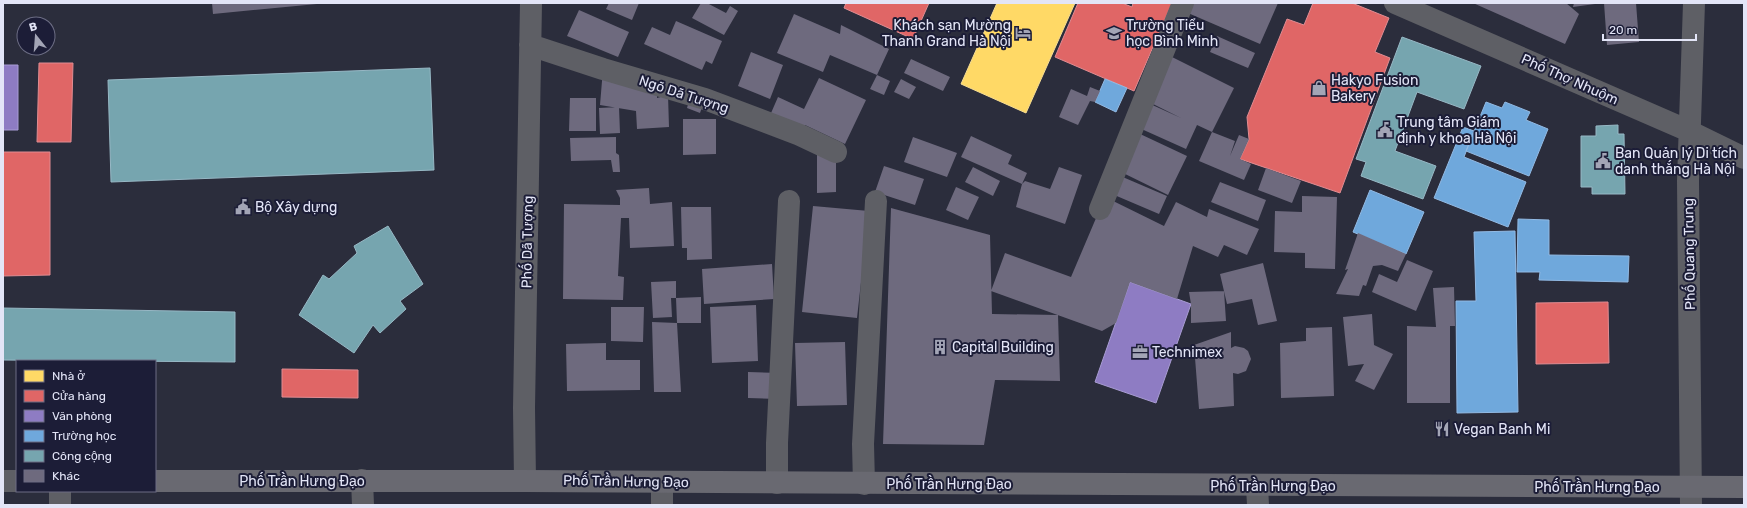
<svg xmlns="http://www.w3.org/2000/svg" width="1747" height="508" font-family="Rubik,sans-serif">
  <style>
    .homes { fill: #ffd966; stroke: #f7dd92 }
    .shops { fill: #e06666; stroke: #e18c92 }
    .offices { fill: #8e7cc3; stroke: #a89cd3 }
    .schools { fill: #6fa8dc; stroke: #92bae4 }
    .public { fill: #76a5af; stroke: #97b8c5 }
    .building { fill: #6e6a7e }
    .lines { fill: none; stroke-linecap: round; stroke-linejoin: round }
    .minor { stroke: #5e5f65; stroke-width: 22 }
    .major { stroke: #696971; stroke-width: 22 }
    .labels { text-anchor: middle; stroke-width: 4; stroke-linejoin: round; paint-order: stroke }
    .poi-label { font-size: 14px; fill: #e3e5f7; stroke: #1c1d37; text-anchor: start }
    .street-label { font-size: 14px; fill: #e3e5f7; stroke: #1c1d37 }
  </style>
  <rect width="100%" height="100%" fill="#2b2d3c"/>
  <path class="homes" d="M997,3H1075L1026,113L961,84Z"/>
  <path class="shops" d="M846,3H929L913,39L844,8Z
    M1078,3H1122L1132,7L1133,3H1172L1134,91L1055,57Z
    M1313,3H1352L1389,18L1375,52L1390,58L1340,193L1240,159L1249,139L1247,117L1287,19L1304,25Z
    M39,63H73L71,142H37Z
    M3,152H50V275L3,276Z
    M1608,302L1609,363L1536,364V303Z
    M282,369L358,370V398L282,397Z"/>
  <path class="offices" d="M3,65H18V130H3Z
    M1130,282L1191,304L1156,403L1095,382Z"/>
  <path class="schools" d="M1105,79L1127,88L1116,112L1095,102Z
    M1486,102L1502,108L1505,102L1530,112L1526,120L1548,129L1529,176L1466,151Z
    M1463,127L1474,131L1464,157L1526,182L1508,227L1434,198Z
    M1370,190L1424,212L1406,254L1353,232Z
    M1518,219L1549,220V255L1629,256L1628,282L1539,280L1540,272H1517Z
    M1515,231L1518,412L1457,413L1456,301H1476L1474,232Z"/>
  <path class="public" d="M1402,37L1481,66L1464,109L1417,92L1395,151L1436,166L1423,199L1361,176L1366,162L1356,159Z
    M430,68L434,170L111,182L108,80Z
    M1618,125V134H1624L1625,194H1592V187H1581V136H1596V126Z
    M388,226L423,284L400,301L406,309L380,333L373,325L354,353L299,315L323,275L329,279L357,253L354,246Z
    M3,308L235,312V362L3,360Z"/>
  <path class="building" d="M212,3H317V4L213,14Z
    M609,3H639L632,20L606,9Z
    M701,3H707L726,13L730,6L738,11L724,35L692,18Z
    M1193,3H1278L1260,44L1188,13Z
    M1473,3H1566L1579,14L1565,44Z
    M1574,3H1595V4L1573,7Z
    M1604,3H1636L1639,42L1607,45Z
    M579,10L629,32L618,57L567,36Z
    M794,14L840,34L841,25L889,49L877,75L830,55L823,72L777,53Z
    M676,21L722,41L712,64L706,61L702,70L644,44L652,27L670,35Z
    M1217,36L1255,53L1248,68L1210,52Z
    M751,52L783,65L770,99L738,86Z
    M1172,57L1234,88L1212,132L1197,125L1186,149L1137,127L1148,103L1181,118L1149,102Z
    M911,59L950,77L943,91L904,73Z
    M603,69L657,84V98L668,95L669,127L637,129L636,111L600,105Z
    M877,75L890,81L884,95L870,89Z
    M819,78L866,100L845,144L805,125L800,135L768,120L778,97L804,109Z
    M901,79L916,87L909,99L894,92Z
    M1090,87L1100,91L1095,102L1090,101L1078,125L1059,117L1071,89L1087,96Z
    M691,94L705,99L700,113L687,108Z
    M570,98H596V131H569Z
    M619,107L620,133L600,134L599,108Z
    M683,119H716V154L683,155Z
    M1212,132L1235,141L1230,156L1239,135L1249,139L1240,159L1251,164L1244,180L1199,161Z
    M1138,133L1187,156L1168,195L1119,171Z
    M971,136L1012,155L1008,164L1027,173L1022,184L961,157Z
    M616,137V153L619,155L620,172H613L611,160L571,161L570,138Z
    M913,137L957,153L947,177L904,162Z
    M817,146L836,152V192L817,193Z
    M884,166L924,179L915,205L875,192Z
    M973,167L1000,181L993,196L965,182Z
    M1059,167L1082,175L1065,224L1016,207L1022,184L1025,181L1050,189Z
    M1266,168L1301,181L1292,203L1258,190Z
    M1118,175L1167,196L1159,214L1112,194Z
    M1220,182L1266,200L1258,221L1211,202Z
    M956,187L979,197L968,220L946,210Z
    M649,188L650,204L672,202L674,246L630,248L629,218H621L618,276L624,277L623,300L563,299L564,204L620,205V198L616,190Z
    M1302,196L1337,197L1335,269L1305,268V253L1274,252L1275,211L1302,212Z
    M1105,197L1164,226L1176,202L1207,217L1209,209L1259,229L1247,255L1224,245L1218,257L1193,246L1177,299L1130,282L1116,323L1102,331L991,291L1005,253L1071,277Z
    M813,206L869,211L857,318L802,312Z
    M681,207H711L712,259L687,260V248H682Z
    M891,208L990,235L992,314L1058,315L1060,381L995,380L984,445L883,444Z
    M1358,233L1406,254L1398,271L1382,265L1373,266L1366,286L1363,285L1359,296L1336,294L1348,269L1345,270Z
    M1407,260L1433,271L1416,311L1372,292L1379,274L1397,282Z
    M1263,263L1277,321L1258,325L1252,299L1227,304L1220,274Z
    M772,264L774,299L704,304L702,269Z
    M676,281V298H671L672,317L653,318L651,282Z
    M1454,287L1455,326H1450V403H1407V326L1436,327L1433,288Z
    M1224,291L1226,321L1191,323V304L1189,292Z
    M701,297V323H677L676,298Z
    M756,305L758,361L712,363L710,307Z
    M611,307H644L643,342L611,341Z
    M1372,314L1374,345L1393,354L1374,390L1355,381L1364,364L1348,366L1343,317Z
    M652,322L677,323L681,392H654Z
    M1332,327L1334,396L1281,398L1280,343L1306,341V328Z
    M1231,332V348L1235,346L1244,348L1248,351L1251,359L1246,371L1238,374L1233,373L1234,406L1199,409L1194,345Z
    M845,342L847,405L797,406L795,343Z
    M606,343V360H640V390L567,391L566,344Z
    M748,372L781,373L779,399L748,398Z"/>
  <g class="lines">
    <path class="minor" d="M1395,3L1689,131L1744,158
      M530,45L603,69L705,99L800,135L836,152
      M1100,209L1183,3
      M362,480L363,505
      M3,481H17
      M525,481L524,408L531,3
      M662,482V505
      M777,483V443L789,201
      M864,484L863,444L876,201
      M1257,486L1258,505
      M60,505V491
      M1691,505L1688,181L1694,3"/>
    <path class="major" d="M155,481H525L1744,487"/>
  </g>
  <defs>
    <symbol id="hotel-bare" viewBox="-9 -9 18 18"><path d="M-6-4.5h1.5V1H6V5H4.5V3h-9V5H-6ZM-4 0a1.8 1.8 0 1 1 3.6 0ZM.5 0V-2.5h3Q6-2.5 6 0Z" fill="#a3a5b6" stroke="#1c1d37" stroke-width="2.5" paint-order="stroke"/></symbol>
    <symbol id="school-bare" viewBox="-9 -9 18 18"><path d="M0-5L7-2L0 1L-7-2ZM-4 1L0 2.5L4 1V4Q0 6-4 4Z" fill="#a3a5b6" stroke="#1c1d37" stroke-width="2.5" paint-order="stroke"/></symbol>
    <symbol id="shop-bare" viewBox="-9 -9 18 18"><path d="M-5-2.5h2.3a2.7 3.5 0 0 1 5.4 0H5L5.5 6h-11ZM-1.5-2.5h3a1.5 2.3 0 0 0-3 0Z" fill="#a3a5b6" stroke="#1c1d37" stroke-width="2.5" paint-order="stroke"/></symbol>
    <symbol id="civic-bare" viewBox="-9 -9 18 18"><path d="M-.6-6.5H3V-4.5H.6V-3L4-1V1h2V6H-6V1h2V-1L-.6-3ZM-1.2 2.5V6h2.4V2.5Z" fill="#a3a5b6" stroke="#1c1d37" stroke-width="2.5" paint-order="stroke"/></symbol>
    <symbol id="building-bare" viewBox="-9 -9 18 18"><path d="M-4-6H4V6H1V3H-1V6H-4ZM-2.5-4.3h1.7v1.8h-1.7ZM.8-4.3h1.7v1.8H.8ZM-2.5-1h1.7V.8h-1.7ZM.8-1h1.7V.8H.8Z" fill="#a3a5b6" stroke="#1c1d37" stroke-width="2.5" paint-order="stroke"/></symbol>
    <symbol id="office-bare" viewBox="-9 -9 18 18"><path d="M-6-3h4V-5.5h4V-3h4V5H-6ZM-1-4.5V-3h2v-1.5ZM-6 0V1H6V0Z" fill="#a3a5b6" stroke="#1c1d37" stroke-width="2.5" paint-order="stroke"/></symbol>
    <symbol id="restaurant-bare" viewBox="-9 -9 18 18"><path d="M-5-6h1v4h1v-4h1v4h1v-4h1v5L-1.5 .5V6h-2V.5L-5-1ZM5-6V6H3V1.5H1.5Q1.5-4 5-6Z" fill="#a3a5b6" stroke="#1c1d37" stroke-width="2.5" paint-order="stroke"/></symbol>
  </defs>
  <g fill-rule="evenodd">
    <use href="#hotel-bare" x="1012" y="22" width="22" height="22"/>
    <use href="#school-bare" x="1103" y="22" width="22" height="22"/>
    <use href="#shop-bare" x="1308" y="77" width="22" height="22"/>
    <use href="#civic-bare" x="1374" y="119" width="22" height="22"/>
    <use href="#civic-bare" x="1592" y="150" width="22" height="22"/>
    <use href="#civic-bare" x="232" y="196" width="22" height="22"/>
    <use href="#building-bare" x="929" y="336" width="22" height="22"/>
    <use href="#office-bare" x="1129" y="341" width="22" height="22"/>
    <use href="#restaurant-bare" x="1431" y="418" width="22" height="22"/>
  </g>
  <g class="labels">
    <g class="poi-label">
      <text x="1011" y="30" text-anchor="end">Khách sạn Mường<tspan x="1011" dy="16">Thanh Grand Hà Nội</tspan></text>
      <text x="1126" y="30">Trường Tiểu<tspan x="1126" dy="16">học Bình Minh</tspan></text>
      <text x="1331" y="85">Hakyo Fusion<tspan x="1331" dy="16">Bakery</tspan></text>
      <text x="1397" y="127">Trung tâm Giám<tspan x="1397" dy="16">định y khoa Hà Nội</tspan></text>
      <text x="1615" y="158">Ban Quản lý Di tích<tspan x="1615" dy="16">danh thắng Hà Nội</tspan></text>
      <text x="255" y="212">Bộ Xây dựng</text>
      <text x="952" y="352">Capital Building</text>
      <text x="1152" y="357">Technimex</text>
      <text x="1454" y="434">Vegan Banh Mi</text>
    </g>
    <g class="street-label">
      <text transform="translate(1570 79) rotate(24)" y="5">Phố Thợ Nhuộm</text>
      <text transform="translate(684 94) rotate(18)" y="5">Ngõ Dã Tượng</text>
      <text transform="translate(527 242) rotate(-89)" y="5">Phố Dã Tượng</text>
      <text transform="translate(1689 254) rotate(-91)" y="5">Phố Quang Trung</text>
      <text x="302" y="486">Phố Trần Hưng Đạo</text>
      <text transform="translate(626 481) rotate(1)" y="5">Phố Trần Hưng Đạo</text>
      <text x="949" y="489">Phố Trần Hưng Đạo</text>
      <text x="1273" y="491">Phố Trần Hưng Đạo</text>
      <text x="1597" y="492">Phố Trần Hưng Đạo</text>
    </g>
  </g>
  <rect width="1747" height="508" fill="none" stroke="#e3e5f7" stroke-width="8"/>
  <rect x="16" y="360" width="140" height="132" fill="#1c1d37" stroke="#6c6d84"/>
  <rect x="24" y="370" width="20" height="12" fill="#ffd966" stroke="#6c6d84"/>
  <text x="52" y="380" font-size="12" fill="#e3e5f7">Nhà ở</text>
  <rect x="24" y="390" width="20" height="12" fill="#e06666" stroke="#6c6d84"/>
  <text x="52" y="400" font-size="12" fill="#e3e5f7">Cửa hàng</text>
  <rect x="24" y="410" width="20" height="12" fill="#8e7cc3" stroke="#6c6d84"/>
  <text x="52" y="420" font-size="12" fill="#e3e5f7">Văn phòng</text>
  <rect x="24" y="430" width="20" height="12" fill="#6fa8dc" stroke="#6c6d84"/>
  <text x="52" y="440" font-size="12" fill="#e3e5f7">Trường học</text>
  <rect x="24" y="450" width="20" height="12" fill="#76a5af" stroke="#6c6d84"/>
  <text x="52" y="460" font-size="12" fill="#e3e5f7">Công cộng</text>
  <rect x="24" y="470" width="20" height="12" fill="#6e6a7e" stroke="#6c6d84"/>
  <text x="52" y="480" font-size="12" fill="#e3e5f7">Khác</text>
  <g transform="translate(36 36) rotate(343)"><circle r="19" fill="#1c1d37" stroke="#6c6d84"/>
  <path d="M0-3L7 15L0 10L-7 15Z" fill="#a3a5b6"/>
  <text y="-6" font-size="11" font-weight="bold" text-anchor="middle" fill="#e3e5f7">B</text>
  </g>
  <path d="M1603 34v6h93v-6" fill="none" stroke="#e3e5f7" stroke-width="2"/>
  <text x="1609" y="34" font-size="12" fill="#e3e5f7" stroke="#1c1d37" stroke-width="3" paint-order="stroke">20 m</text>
</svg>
